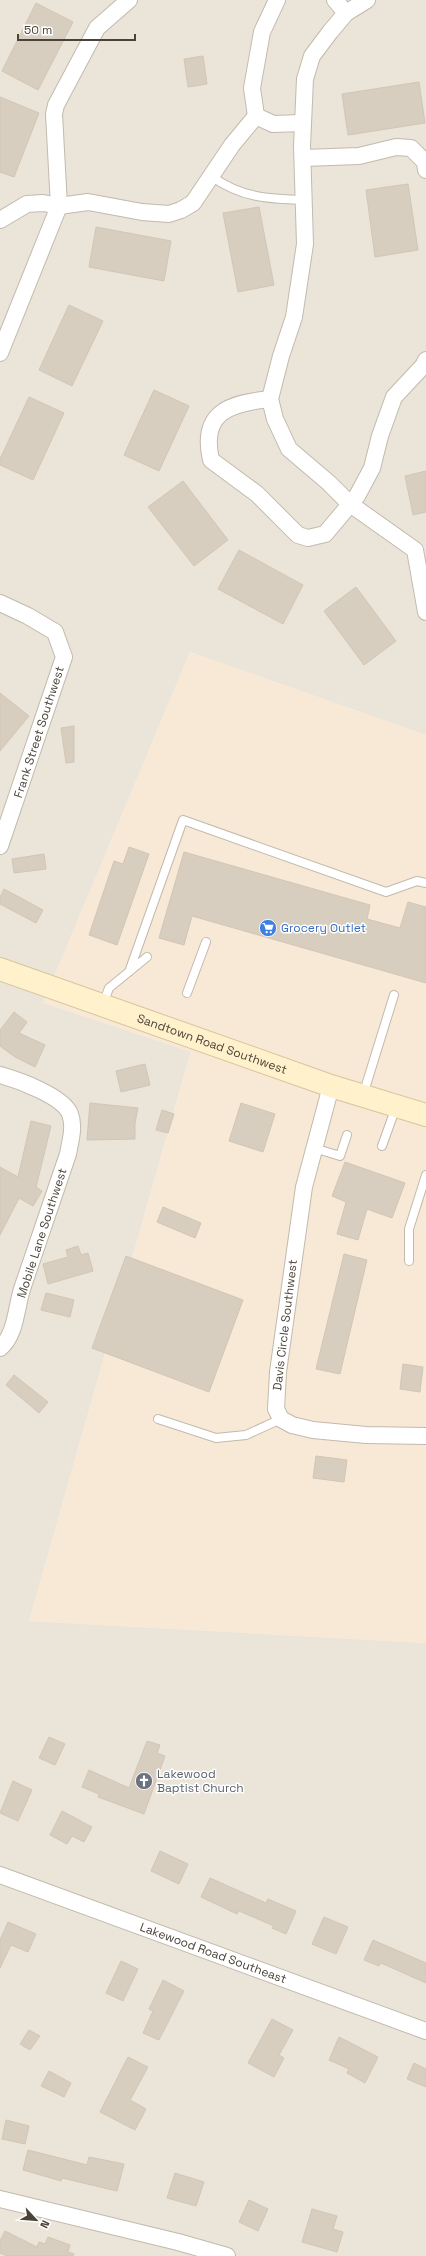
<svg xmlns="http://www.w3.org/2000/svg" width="426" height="2256" font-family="'Space Grotesk',sans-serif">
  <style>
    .residential { fill: #eae4d9 }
    .commercial { fill: #f8e8d6 }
    .building { fill: #d8cec0; stroke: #d3c5b3 }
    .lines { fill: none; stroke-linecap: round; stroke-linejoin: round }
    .lane-casing { stroke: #c2baad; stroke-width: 10 }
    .street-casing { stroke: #c2baad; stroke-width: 18 }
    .secondary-casing { stroke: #d7c59a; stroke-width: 24 }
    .lane { stroke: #fff; stroke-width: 8 }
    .street { stroke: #fff; stroke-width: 16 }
    .secondary { stroke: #fff1cc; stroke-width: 22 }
    .labels { text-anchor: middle; stroke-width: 3; stroke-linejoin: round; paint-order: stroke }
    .street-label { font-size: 12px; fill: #4b4338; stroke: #fff }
    .shop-label { font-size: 12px; fill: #366cbe; stroke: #fff; text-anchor: start }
    .worship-label { font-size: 12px; fill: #5b616d; stroke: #fff; text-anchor: start }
  </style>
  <rect width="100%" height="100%" fill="#f6f2eb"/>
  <path class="residential" d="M0,0H426V735L190,652L43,1003L191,1051L29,1621L426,1643V2256H0Z"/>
  <path class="commercial" d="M190,652L426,735V1643L29,1621L191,1052L43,1003Z"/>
  <path class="building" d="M36,3L73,22L38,90L2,71Z
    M203,56L207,84L188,87L184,59Z
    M419,82L425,123L348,135L342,94Z
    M0,97L39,113L14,177L0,172Z
    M408,184L418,250L375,257L366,190Z
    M259,207L274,285L238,292L223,213Z
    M96,227L171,241L164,281L89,267Z
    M69,305L103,321L72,386L39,370Z
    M154,390L189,406L159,471L124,455Z
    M29,397L64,413L33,480L0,465V459Z
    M426,471V512L413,515L405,476Z
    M183,481L228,540L194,566L148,507Z
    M239,550L303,585L283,624L218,589Z
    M356,587L396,641L364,665L324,611Z
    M0,693L29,716L0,751Z
    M74,726V762L66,763L61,728Z
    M129,847L149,854L117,945L89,935L114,861L123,864Z
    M184,852L370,905L367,919L400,928L408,902L426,907V983L192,916L184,945L159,938Z
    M44,854L46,869L14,873L12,859Z
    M4,889L43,910L36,923L0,904V897Z
    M14,1012L27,1022L19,1033L45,1045L35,1067L15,1057L0,1046V1030Z
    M145,1064L150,1085L121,1092L116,1071Z
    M90,1103L138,1108L135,1123V1139L87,1140Z
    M241,1103L275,1114L263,1152L229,1141Z
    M162,1110L174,1114L168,1133L156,1130Z
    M31,1121L51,1126L36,1187L42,1191L33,1206L19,1198L0,1235V1167L18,1177Z
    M345,1162L405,1183L392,1218L367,1209L358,1240L337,1234L346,1202L332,1196Z
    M163,1207L201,1223L195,1238L157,1222Z
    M78,1246L81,1255L88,1253L93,1271L48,1284L43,1264L68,1257L66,1250Z
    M344,1254L367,1260L340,1374L316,1369Z
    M126,1256L243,1300L209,1392L92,1348Z
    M46,1293L74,1300L70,1317L41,1310Z
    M403,1364L423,1367L420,1392L400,1389Z
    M14,1375L48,1402L39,1413L6,1385Z
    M316,1456L347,1460L344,1482L313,1478Z
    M49,1737L65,1744L55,1765L39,1758Z
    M147,1741L160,1745L157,1753L165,1756L144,1814L98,1797L99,1794L82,1787L89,1770L129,1788Z
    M13,1781L32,1790L18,1821L0,1813Z
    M62,1811L92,1827L84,1842L72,1836L67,1844L50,1835Z
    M160,1851L188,1864L179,1884L151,1871Z
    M210,1878L266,1903L268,1899L296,1911L286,1934L272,1928L274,1926L239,1911L237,1914L201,1897Z
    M324,1917L348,1927L336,1954L312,1944Z
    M8,1922L36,1934L28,1952L11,1945L0,1968V1940Z
    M373,1940L426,1963V1983L381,1963L379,1966L364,1960Z
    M121,1961L138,1969L123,2001L106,1993Z
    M163,1980L184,1991L159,2040L143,2033L153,2011L149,2009Z
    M272,2019L293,2030L279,2055L284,2058L274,2077L248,2063Z
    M29,2030L40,2036L30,2050L20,2044Z
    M339,2037L378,2057L365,2083L347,2073L349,2069L329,2060Z
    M128,2057L148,2067L130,2100L146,2109L135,2130L100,2112Z
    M414,2063L426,2069V2087L407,2079Z
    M49,2071L71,2083L64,2097L41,2086Z
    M6,2120L29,2126L25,2144L2,2139Z
    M28,2150L87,2165L89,2157L124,2164L117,2191L62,2178L61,2181L23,2170Z
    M175,2173L204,2182L196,2206L167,2198Z
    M249,2200L268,2209L258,2231L239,2222Z
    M312,2209L337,2216L333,2229L343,2232L337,2252L302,2242Z
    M5,2231L37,2247L39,2242L45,2244L48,2237L70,2245L68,2252L74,2254L73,2256H7L0,2253V2241Z"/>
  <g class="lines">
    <defs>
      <path id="lane" d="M211,176C241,198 269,199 305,200
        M129,972L183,820L386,892L417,881L426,883
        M187,993L206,942
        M103,1004L109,988L147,957
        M363,1095L394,995
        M382,1146L396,1107
        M314,1148L340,1156L347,1135
        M409,1261V1229L426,1175
        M158,1419L216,1438L246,1435L281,1419"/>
      <g id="street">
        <path d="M277,0L262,32L252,88L256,116L273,124L302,123"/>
        <path d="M335,0L346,13"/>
        <path d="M367,0L346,13L330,32L312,56L305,79L302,146L305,244L294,317L281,356L270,399L275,419L289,449L329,483L350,504L415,550L426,612"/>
        <path d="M303,158L359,156L396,147L411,148L425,162L426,170"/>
        <path d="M0,220L27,204L43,203L59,206L88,202L142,212L169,214L181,210L193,203L232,145L256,116"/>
        <path d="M0,353L59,206L54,114L56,105L97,28L129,0"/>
        <path d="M270,399C230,403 200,412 211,460L257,494L298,535L308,538L325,534L357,496L372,468L380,436L394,397L423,366L426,360"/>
        <path d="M0,603L28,616L55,632L64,657L0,846"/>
        <path d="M0,1075C18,1080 63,1096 70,1114C75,1127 70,1142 68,1154C53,1199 37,1244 22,1289C16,1308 16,1335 0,1348"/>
        <path d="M331,1086L304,1187L278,1372L276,1409L281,1419L292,1425L313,1430L366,1435L426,1436"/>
        <path id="s1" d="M0,1875L426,2031"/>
        <path d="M0,2199L178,2242L227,2256"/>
      </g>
      <g id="secondary">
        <path id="s2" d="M0,969L331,1086L426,1115"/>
      </g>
    </defs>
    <use href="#lane" class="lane-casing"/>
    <use href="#street" class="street-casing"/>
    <use href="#secondary" class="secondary-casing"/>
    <use href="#lane" class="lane"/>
    <use href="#street" class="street"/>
    <use href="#secondary" class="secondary"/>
  </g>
  <defs>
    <symbol id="supermarket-disc" viewBox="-11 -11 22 22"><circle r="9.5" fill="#3f7fe0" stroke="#fff"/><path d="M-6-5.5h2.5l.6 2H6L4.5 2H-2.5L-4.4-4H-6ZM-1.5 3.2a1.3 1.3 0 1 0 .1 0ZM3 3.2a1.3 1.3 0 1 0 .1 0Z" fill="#fff"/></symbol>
    <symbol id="church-disc" viewBox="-11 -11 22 22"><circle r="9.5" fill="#6b7280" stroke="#fff"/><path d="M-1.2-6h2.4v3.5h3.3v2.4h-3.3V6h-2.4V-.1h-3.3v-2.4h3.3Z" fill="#fff"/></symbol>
  </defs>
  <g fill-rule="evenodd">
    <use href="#supermarket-disc" x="258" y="918" width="20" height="20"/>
    <use href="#church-disc" x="134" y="1771" width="20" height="20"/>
  </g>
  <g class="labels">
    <g class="street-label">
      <text transform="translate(39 732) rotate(-72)" y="4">Frank Street Southwest</text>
      <text dy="4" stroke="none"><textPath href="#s2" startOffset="225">Sandtown Road Southwest</textPath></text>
      <text transform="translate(42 1233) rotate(-72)" y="4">Mobile Lane Southwest</text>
      <text transform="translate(285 1325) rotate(-83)" y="4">Davis Circle Southwest</text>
      <text dy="4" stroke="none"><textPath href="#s1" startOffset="227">Lakewood Road Southeast</textPath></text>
    </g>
    <g class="shop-label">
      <text x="281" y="932">Grocery Outlet</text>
    </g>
    <g class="worship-label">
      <text x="157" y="1778">Lakewood<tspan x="157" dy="14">Baptist Church</tspan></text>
    </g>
  </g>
  <g transform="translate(36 2220) rotate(116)" stroke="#ffffff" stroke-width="3" paint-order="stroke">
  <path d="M0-3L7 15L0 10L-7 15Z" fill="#4b4338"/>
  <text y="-6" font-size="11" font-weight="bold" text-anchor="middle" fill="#4b4338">N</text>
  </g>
  <path d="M18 34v6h117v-6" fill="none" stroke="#4b4338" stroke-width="2"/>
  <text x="24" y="34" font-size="12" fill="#4b4338" stroke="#ffffff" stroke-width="3" paint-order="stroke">50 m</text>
</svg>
